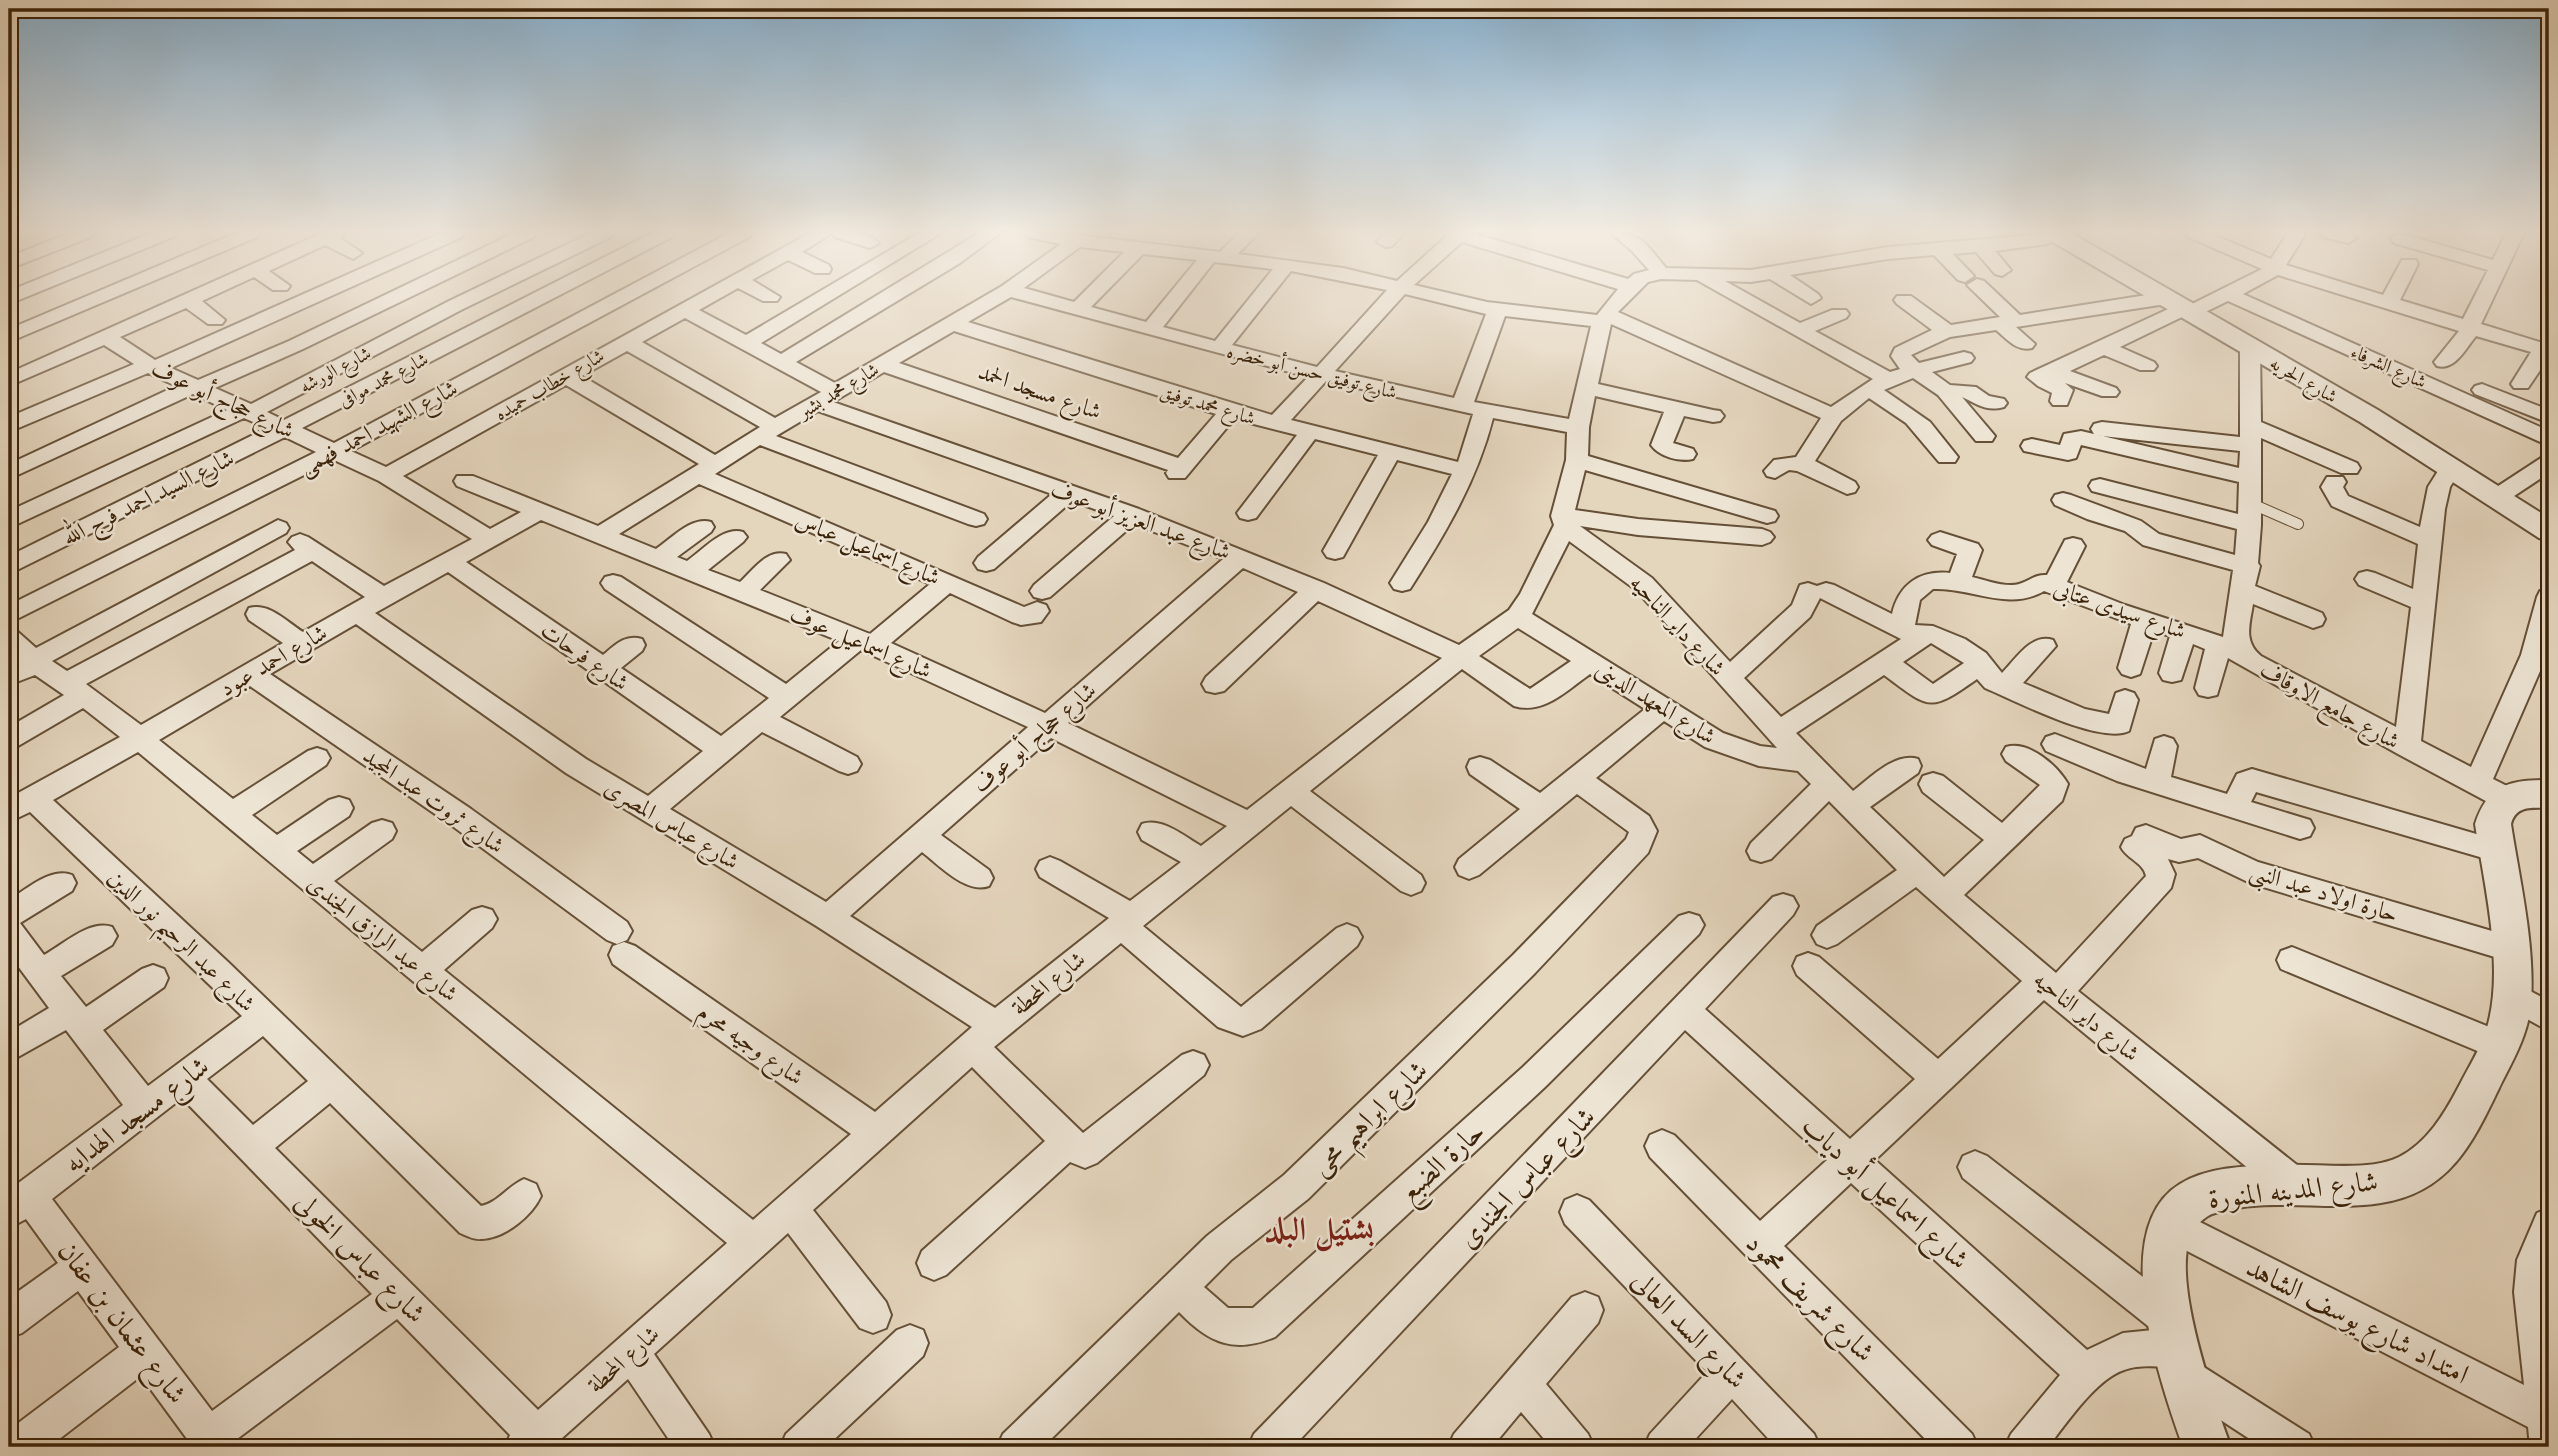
<svg xmlns="http://www.w3.org/2000/svg" width="2558" height="1456" font-family="Cardo,Amiri,serif">
  <style>
    .lines { fill: none; stroke-linecap: round; stroke-linejoin: round }
    .service-casing { stroke: #655037; stroke-width: 12 }
    .minor-casing { stroke: #655037; stroke-width: 4 }
    .tertiary-casing { stroke: #655037; stroke-width: 4 }
    .service { stroke: #ede4d4; stroke-width: 10 }
    .minor { fill: #ede4d4; fill-rule: evenodd }
    .tertiary { fill: #ede4d4; fill-rule: evenodd }
    .labels { text-anchor: middle; stroke-width: 5; stroke-linejoin: round; paint-order: stroke }
    .far-street-label { font-size: 19px; fill: #3b230a; stroke: #ede4d4 }
    .street-label { font-size: 23px; fill: #3b230a; stroke: #ede4d4 }
    .near-street-label { font-size: 28px; fill: #3b230a; stroke: #ede4d4 }
    .near-quarter-label { font-size: 32px; font-weight: bold; fill: #7a1f14; stroke: #ede4d4 }
  </style>
  <rect width="100%" height="100%" fill="#e4d5bd"/>
  <filter id="stains"><feTurbulence type="fractalNoise" baseFrequency=".00286" numOctaves="4"/><feColorMatrix values="0 0 0 0 .2 0 0 0 0 .09 0 0 0 0 .02 0 0 0 .5 -.17"/></filter>
  <radialGradient id="worn" r=".72"><stop offset=".6" stop-color="#630" stop-opacity="0"/><stop offset="1" stop-color="#630" stop-opacity=".3"/></radialGradient>
  <g class="lines">
    <defs>
      <path id="service" d="M2250,503L2298,524"/>
      <path id="minor" d="M69,233H94L91,237L9,269V257Z
        M151,233H176L173,237L9,304V291Z
        M236,233H260L257,237L9,342V329Z
        M322,233H346L340,238L362,253L353,259L325,245L269,271L290,286L287,290H273L254,277L202,301L225,320L222,324H208L186,308L120,337L155,360L441,233H465L462,237L171,368L198,380L289,341L514,233H537L534,237L303,349L215,388L251,404L449,301L591,233H614L611,237L463,309L267,412L284,420L652,233H675L672,237L302,428L334,443L729,233H752L749,237L351,451L386,467L810,233C830,233 864,227 879,243L870,248L835,237L832,233L802,252L829,265L831,269L829,273H815L788,260L752,280L780,297L777,301H763L738,288L699,310L746,335L919,233H941L761,343L781,354L979,233H1000L960,263L796,362L835,383L1002,286L1061,244L1028,237L1025,233H1063L1220,252L1239,233H1258L1238,254L1343,268L1397,281L1450,233H1472L1628,279L1634,274L1649,270L1632,251L1611,233C1642,233 1647,245 1666,268L1751,270L1888,247L2060,233L2048,244L1995,251L2011,270L2002,276L1995,274L1976,252L1953,254L1974,276L1965,282L1958,280L1934,255L1888,259L1790,275L1818,294L1821,298L1811,304L1770,279L1751,282L1725,281L1800,323L1832,310H1846L1849,314L1846,318L1815,331L1890,372L1900,369L1891,356L1895,348L1932,330L1897,304L1894,300L1897,296H1911L1951,325L2000,317L1967,285L1977,279L1984,281L2020,315L2166,292L2173,294L2176,298L2166,304L2016,327L2035,344L2032,348C2017,352 2007,339 1996,330L1950,337L1911,355L1919,363L1964,352L1971,354L1974,358L1971,362L1932,372L1950,385L1976,387L1989,396L2004,399L2007,403L2004,407C1986,412 1977,404 1962,397L1995,436L1992,441H1976L1938,395L1913,378L1884,390L1930,422L1958,457L1955,462H1939L1906,423L1869,398L1841,421L1815,461L1855,482L1858,487L1855,492L1847,494L1797,471L1789,470L1775,478L1767,476L1764,471L1774,460L1796,457L1821,418L1611,324L1598,384L1713,410L1720,411L1724,416L1720,421L1713,422L1684,416L1673,443L1693,449L1696,454L1693,459C1679,462 1660,457 1651,445L1664,412L1595,396L1589,427L1588,456L1775,511L1778,516L1775,521L1767,523L1585,470L1575,510L1638,519L1762,529L1770,532L1774,537L1770,542L1762,545L1638,535L1580,526L1652,578L1730,662L1792,605L1800,585L1808,583L1817,586L1826,583L1834,585L1892,614C1899,584 1920,570 1950,573L1957,554L1932,545L1928,540L1932,535L1940,532L1978,544L1982,550L1972,577C1985,580 2006,588 2019,584C2030,581 2035,574 2047,575L2065,540L2073,538L2081,540L2085,546L2067,582L2125,605L2223,637L2233,570L2143,545L2125,531L2087,519L2055,505L2052,500L2055,495L2063,493L2071,495L2141,521L2159,534L2235,555L2237,529L2092,491L2089,486L2092,481L2100,479L2238,514L2239,482L2081,445L2076,458L2068,460L2024,451L2021,446L2024,441L2032,439L2060,445L2064,434L2081,431L2239,468L2240,451L2102,436L2094,434L2091,429L2094,424L2102,422L2240,437V348L2243,344H2257L2260,348L2261,422L2357,463L2360,468L2357,473H2341L2261,438V525L2258,563L2260,566L2255,586L2322,613L2325,619L2322,625L2313,628L2253,604C2250,624 2243,641 2261,656L2396,727L2411,607L2359,585L2355,579L2359,573L2367,571L2375,573L2413,589L2418,544L2332,506L2321,487L2327,477H2343L2346,482L2343,487L2348,496L2420,527L2428,487L2443,463H2459L2462,468L2450,487L2445,509L2421,741L2471,767L2521,655L2537,597L2540,591L2549,589V644L2547,655L2493,779L2517,791L2521,799L2517,807L2507,810L2497,807L2398,754L2228,658L2217,695L2208,697L2199,695L2195,688L2205,649L2193,644L2181,680L2172,682L2163,680L2159,673L2170,636L2154,631L2140,674L2131,677L2122,674L2118,668L2131,624L2044,591C2008,612 1971,587 1933,589L1920,600L1915,625L1933,626L1965,639L1986,653L2002,673C2016,659 2031,633 2053,640L2056,646L2023,683L2085,709L2109,714L2116,693L2125,690L2134,693L2138,700L2129,731C2100,745 2016,701 1985,688L1977,679C1929,713 1930,709 1884,675L1796,733L1853,791C1870,778 1895,752 1918,759L1921,766L1918,773L1870,807L1944,877L1984,840L1923,792L1919,784L1923,776L1933,773L1943,776L2002,823L2040,785L2006,761L2002,754L2006,747C2028,740 2057,765 2068,784L2062,801L1964,895L2056,973L2146,876C2144,863 2127,859 2121,847L2125,839L2132,836L2136,828L2146,825L2181,839L2200,835L2258,862L2519,939L2523,948L2519,957L2508,961L2250,883L2198,858L2179,862L2168,859L2175,874L2171,888L2078,991L2307,1173L2312,1185L2307,1197L2295,1201L2283,1197L2044,1000L1875,1160L2087,1350L2123,1333L2153,1330L1963,1178L1958,1167L1963,1156L1975,1151L1987,1156L2183,1308L2188,1321L2182,1334L2189,1337L2194,1350L2191,1359L2309,1434L2315,1447H2262L2170,1387L2165,1374L2167,1367C2153,1366 2137,1365 2124,1370C2096,1379 2066,1424 2048,1447H2005L2011,1434L2060,1375L1851,1183L1784,1246L1972,1434L1978,1447H1933L1650,1157L1645,1146L1650,1135L1662,1130L1674,1135L1760,1221L1827,1160L1685,1030L1293,1447H1248L1254,1434L1773,897L1783,894L1793,897L1798,906L1793,915L1705,1009L1850,1139L1915,1079L1797,975L1793,966L1797,957L1808,953L1819,957L1938,1059L2022,981L1916,887L1837,944L1827,948L1817,944L1812,935L1817,926L1897,870L1829,801L1771,859L1761,862L1751,859L1747,851L1751,843L1811,784L1798,771L1759,766L1705,747L1664,721L1596,778L1649,816L1657,831L1648,853L1535,973L1308,1199L1231,1260L1204,1287L1228,1308H1253L1523,1067L1679,916L1689,913L1699,916L1704,925L1699,934L1545,1087L1275,1337C1234,1354 1209,1343 1179,1312L1043,1447H997L1003,1434L1207,1236L1284,1175L1513,955L1626,839L1629,832L1577,794L1479,875L1469,879L1459,875L1455,867L1459,859L1520,809L1470,774L1467,767L1470,760L1480,757L1490,760L1540,793L1645,709L1590,674C1567,690 1544,715 1514,706L1462,669L1310,791L1421,875L1425,883L1421,891L1411,895L1401,891L1291,806L1143,926L1241,1007L1337,928L1347,924L1357,928L1362,937L1357,946L1261,1029L1243,1036L1218,1027L1121,943L994,1047L1083,1133L1182,1055L1193,1051L1204,1055L1209,1065L1204,1075L1097,1163L1085,1168L1070,1162L946,1275L934,1280L922,1275L917,1263L922,1251L1045,1141L972,1067L813,1210L886,1302L891,1315L886,1328L873,1333L860,1328L788,1233L654,1354L709,1434L715,1447H674L628,1379L552,1447H505L510,1435L397,1319L233,1442L235,1447H193L141,1376L49,1447H9V1430L119,1347L78,1291L22,1333L9,1338V1298L58,1263L26,1219L9,1228V1190L123,1105L66,1030L9,1062V1032L49,1008L9,954V900C27,889 51,867 72,875L76,883L72,891L20,923L44,955C64,944 90,919 112,927L117,936L112,945L61,976L86,1007L142,969L153,965L164,969L168,978L164,987L103,1030L148,1086L242,1016L30,812L9,822V798L120,737L83,708L18,746L9,749V727L64,695L35,675L9,685V665L18,661L9,652V629L18,632L36,648L278,520L286,523L289,528L286,533L52,661L67,671L295,550L288,542L292,537L300,534L308,537L384,586L472,539L379,481L334,460L9,623V605L316,452L285,437L9,574V556L267,428L244,418L9,528V511L227,410L193,394L9,479V464L176,386L148,373L9,432V417L134,364L104,345L9,386V373ZM1462,242L1618,289L1597,315L1487,302L1414,285ZM1080,247L1124,252L1074,302L1024,288ZM1143,254L1197,260L1146,322L1091,307ZM1214,262L1273,269L1215,341L1163,327ZM1291,271L1387,290L1317,367L1232,345ZM1661,279L1697,280L1873,379L1831,407L1618,312L1648,282ZM1405,294L1486,314L1454,398L1335,371ZM1011,297L1308,377L1272,415L968,322ZM1505,316L1591,326L1569,419L1474,402ZM685,318L821,392L775,418L642,342ZM954,331L1216,414L1178,458L899,363ZM627,351L760,427L715,455L582,376ZM884,372L1168,470L1166,473L1169,478H1185L1234,419L1297,435L1237,513L1240,518L1248,520L1256,518L1315,439L1378,455L1323,551L1327,557L1335,559L1343,557L1397,460L1452,474L1428,522L1390,583L1394,589L1402,591L1410,589C1445,534 1477,481 1493,418L1567,432L1566,460L1551,516L1554,525L1520,594L1509,610L1459,645L1324,583L1139,509L833,402ZM1326,381L1473,414L1458,462L1291,420ZM566,385L699,464L598,526L473,476H457L454,481L457,486L521,512L490,529L403,476ZM818,411L1052,494L978,557L974,563L978,569L986,571L994,569L1072,501L1114,516L1034,585L1030,591L1034,597L1042,599L1050,597L1134,524L1223,559L1045,713L891,643L950,593L1012,622L1021,625L1041,622L1049,611L1046,605L1037,602L1024,607L715,474L760,445L968,524L976,526L984,524L987,519L984,514L776,436ZM699,484L930,584L870,634L760,590L790,560L786,554C767,549 753,570 740,582L708,570L743,542L747,537L743,532C723,526 703,550 687,561L677,557L711,532L714,527L711,522C692,516 672,538 656,549L619,534ZM541,520L839,641L786,684L621,577L613,575L605,577L601,583L605,589L769,698L721,736L621,668L642,651L645,645L642,639C625,634 615,645 603,655L466,562ZM1569,541L1636,590L1777,748L1760,746L1723,733L1532,614ZM312,561L365,597L303,632C287,622 269,602 249,608L246,614L249,620L283,643L141,725L86,684ZM1243,568L1298,592L1206,677L1202,684L1206,691L1215,693L1224,691L1318,601L1442,658L1247,810L1068,723ZM448,572L703,751L648,796L586,759L375,613ZM1820,598L1901,639L1781,717L1744,678L1810,617ZM356,624L566,773L818,927L972,1027L875,1112L635,946L624,942L613,946L609,955L613,964L851,1134L753,1220L444,970L492,928L497,919L492,910L482,907L472,910L422,952L334,881L392,839L396,831L392,823L382,820L372,823L313,864L297,851L349,816L353,808L349,800L339,797L329,800L277,835L252,815L326,765L330,758L326,751L317,748L308,751L233,799L159,740L250,686L451,825L607,940L617,944L627,940L632,931L627,922L471,809L270,674ZM1518,628L1571,661L1530,689L1479,656ZM1931,643L1964,663L1933,684L1903,662ZM861,650L1028,727L826,902L670,809L762,732L839,771L848,774L857,771L861,764L857,757L780,717ZM1051,738L1227,826L1201,846C1184,836 1162,817 1142,824L1138,832L1142,840L1181,862L1130,901L1060,861L1050,857L1040,861L1036,869L1040,877L1109,918L995,1008L850,916L922,852C940,866 966,894 989,886L993,878L989,870L941,835ZM138,752L727,1243L538,1410L275,1148L330,1103L460,1233C467,1236 474,1240 482,1239C505,1238 532,1216 541,1196L536,1184L524,1179C508,1186 497,1203 481,1206L228,962L53,800ZM263,1036L308,1081L253,1125L207,1079ZM182,1098L372,1294L212,1411L52,1199Z
        M1385,233H1404L1392,246L1386,247L1377,242Z
        M2185,233H2209L2271,259L2288,233H2306L2286,265L2383,295L2402,260H2416L2418,264L2400,300L2463,319L2488,270L2394,243L2391,239L2394,235H2406L2493,260L2506,233H2524L2481,324L2549,345V357L2528,388H2514L2511,384L2531,352L2476,336C2466,348 2455,371 2437,366L2434,362L2459,331L2278,275L2243,294L2549,431V446L2228,301L2197,316H2184L2120,347L2154,362L2157,366L2154,370H2140L2104,355L2070,371L2116,388L2119,392L2116,396H2102L2065,383L2073,390L2067,405H2053L2050,401L2052,393L2038,386L2027,377L2030,373L2177,305H2190L2262,269L2188,237Z
        M2320,233H2350L2357,238L2348,243L2323,237Z
        M2482,384L2549,410V423L2475,394L2472,390L2475,386Z
        M2549,456V473L2505,502L2497,504L2489,502L2486,497L2489,492L2541,458Z
        M2055,734L2146,769L2155,739L2164,736L2173,739L2177,746L2171,777L2227,794L2237,774L2252,769L2497,840L2507,843L2511,851L2507,859L2497,862L2256,792L2251,802L2310,820L2314,828L2310,836L2300,839L2117,781L2046,751L2042,744L2046,737Z
        M2292,947L2509,1035L2514,1045L2509,1055L2498,1059L2487,1055L2281,969L2277,960L2281,951Z
        M2511,981L2549,1001V1031L2500,1004L2496,994L2500,984Z
        M1577,1195L1589,1200L1814,1434L1820,1447H1776L1732,1399L1688,1447H1644L1650,1434L1707,1372L1565,1224L1560,1212L1565,1200Z
        M2170,1207L2524,1385L2514,1292L2517,1260L2537,1213L2549,1208V1447H2530L2528,1427L2158,1236L2153,1224L2158,1212Z
        M1585,1292L1598,1297L1603,1310L1598,1323L1546,1384L1588,1434L1594,1447H1551L1521,1412L1492,1447H1448L1454,1434L1572,1297Z
        M910,1325L923,1330L928,1343L923,1356L826,1447H780L786,1434L897,1330Z"/>
      <path id="tertiary" d="M2043,233H2071L2378,410L2549,518V541L2539,538L2360,422L2046,238Z
        M2549,780V808C2532,808 2516,805 2511,824C2520,882 2535,944 2531,1003C2529,1031 2515,1057 2502,1082C2474,1140 2452,1192 2381,1203C2326,1212 2266,1196 2212,1214C2206,1216 2196,1225 2193,1231C2168,1273 2215,1403 2231,1447H2183C2161,1385 2106,1229 2180,1184C2209,1166 2250,1166 2283,1165C2316,1163 2369,1172 2399,1157C2427,1143 2445,1113 2459,1086C2469,1066 2483,1045 2488,1024C2504,965 2484,884 2475,824C2488,784 2510,780 2549,780Z"/>
    </defs>
    <use href="#service" class="service-casing"/>
    <use href="#minor" class="minor-casing"/>
    <use href="#tertiary" class="tertiary-casing"/>
    <use href="#service" class="service"/>
    <use href="#minor" class="minor"/>
    <use href="#tertiary" class="tertiary"/>
  </g>
  <linearGradient id="sky" x2="0" y2="1"><stop stop-color="#89b5d6"/><stop offset="0.53" stop-color="#f3ece1"/><stop offset="1" stop-color="#f3ece1" stop-opacity="0"/></linearGradient>
  <rect width="2558" height="437" fill="url(#sky)"/>
  <g class="labels">
    <g class="far-street-label">
      <text transform="translate(2389 366) rotate(24)" y="7">شارع الشرفاء</text>
      <text transform="translate(335 369) rotate(-28)" y="7">شارع الورشه</text>
      <text transform="translate(1312 371) rotate(14)" y="7">شارع توفيق حسن أبو خضره</text>
      <text transform="translate(383 379) rotate(-27)" y="7">شارع محمد موافى</text>
      <text transform="translate(2304 379) rotate(30)" y="7">شارع الحريه</text>
      <text transform="translate(549 384) rotate(-30)" y="7">شارع خطاب حميده</text>
      <text transform="translate(838 390) rotate(-31)" y="7">شارع محمد بشير</text>
      <text transform="translate(1208 404) rotate(17)" y="7">شارع محمد توفيق</text>
    </g>
    <g class="street-label">
      <text transform="translate(1040 391) rotate(19)" y="8">شارع مسجد الحمد</text>
      <text transform="translate(223 399) rotate(25)" y="8">شارع حجاج أبو عوف</text>
      <text transform="translate(378 427) rotate(-28)" y="8">شارع الشهيد احمد فهمى</text>
      <text transform="translate(148 497) rotate(-26)" y="8">شارع السيد احمد فرج الله</text>
      <text transform="translate(1141 520) rotate(20)" y="8">شارع عبد العزيز أبو عوف</text>
      <text transform="translate(868 548) rotate(23)" y="8">شارع اسماعيل عباس</text>
      <text transform="translate(2120 609) rotate(19)" y="8">شارع سيدى عتابى</text>
      <text transform="translate(1678 625) rotate(47)" y="8">شارع داير الناحيه</text>
      <text transform="translate(861 642) rotate(23)" y="8">شارع اسماعيل عوف</text>
      <text transform="translate(585 656) rotate(35)" y="8">شارع فرحات</text>
      <text transform="translate(273 660) rotate(-30)" y="8">شارع احمد عبود</text>
      <text transform="translate(1656 702) rotate(32)" y="8">شارع المعهد الدينى</text>
      <text transform="translate(2330 705) rotate(29)" y="8">شارع جامع الاوقاف</text>
      <text transform="translate(1034 737) rotate(-41)" y="8">شارع حجاج أبو عوف</text>
      <text transform="translate(434 800) rotate(35)" y="8">شارع ثروت عبد المجيد</text>
      <text transform="translate(672 824) rotate(31)" y="8">شارع عباس المصرى</text>
      <text transform="translate(2324 892) rotate(17)" y="8">حارة اولاد عبد النبى</text>
      <text transform="translate(383 938) rotate(39)" y="8">شارع عبد الرازق الجندى</text>
      <text transform="translate(182 940) rotate(44)" y="8">شارع عبد الرحيم نور الدين</text>
      <text transform="translate(1048 983) rotate(-39)" y="8">شارع المحطة</text>
      <text transform="translate(2087 1016) rotate(39)" y="8">شارع داير الناحيه</text>
      <text transform="translate(751 1044) rotate(35)" y="8">شارع وجيه محرم</text>
      <text transform="translate(623 1359) rotate(-42)" y="8">شارع المحطة</text>
    </g>
    <g class="near-street-label">
      <text transform="translate(136 1114) rotate(-37)" y="10">شارع مسجد الهدايه</text>
      <text transform="translate(1368 1117) rotate(-44)" y="10">شارع ابراهيم محى</text>
      <text transform="translate(1441 1161) rotate(-42)" y="10">حارة الضبع</text>
      <text transform="translate(1526 1177) rotate(-46)" y="10">شارع عباس الجندى</text>
      <text transform="translate(2293 1189) rotate(-6)" y="10">شارع المدينه المنورة</text>
      <text transform="translate(1886 1192) rotate(42)" y="10">شارع اسماعيل أبو دياب</text>
      <text transform="translate(361 1257) rotate(45)" y="10">شارع عباس الخولى</text>
      <text transform="translate(1811 1297) rotate(45)" y="10">شارع شريف محمود</text>
      <text transform="translate(2358 1320) rotate(27)" y="10">امتداد شارع يوسف الشاهد</text>
      <text transform="translate(123 1322) rotate(53)" y="10">شارع عثمان بن عفان</text>
      <text transform="translate(1690 1329) rotate(46)" y="10">شارع السد العالى</text>
    </g>
    <g class="near-quarter-label">
      <text x="1319" y="1240">بشتيل البلد</text>
    </g>
  </g>
  <rect width="2558" height="1456" fill="none" stroke="#e4d5bd" stroke-width="35"/>
  <rect x="10" y="10" width="2537" height="1435" fill="none" stroke="#3b230a" stroke-width="3.5"/>
  <rect x="18" y="18" width="2523" height="1421" fill="none" stroke="#3b230a" stroke-width="2"/>
  <rect width="100%" height="100%" filter="url(#stains)"/>
  <rect width="100%" height="100%" fill="url(#worn)"/>
</svg>
